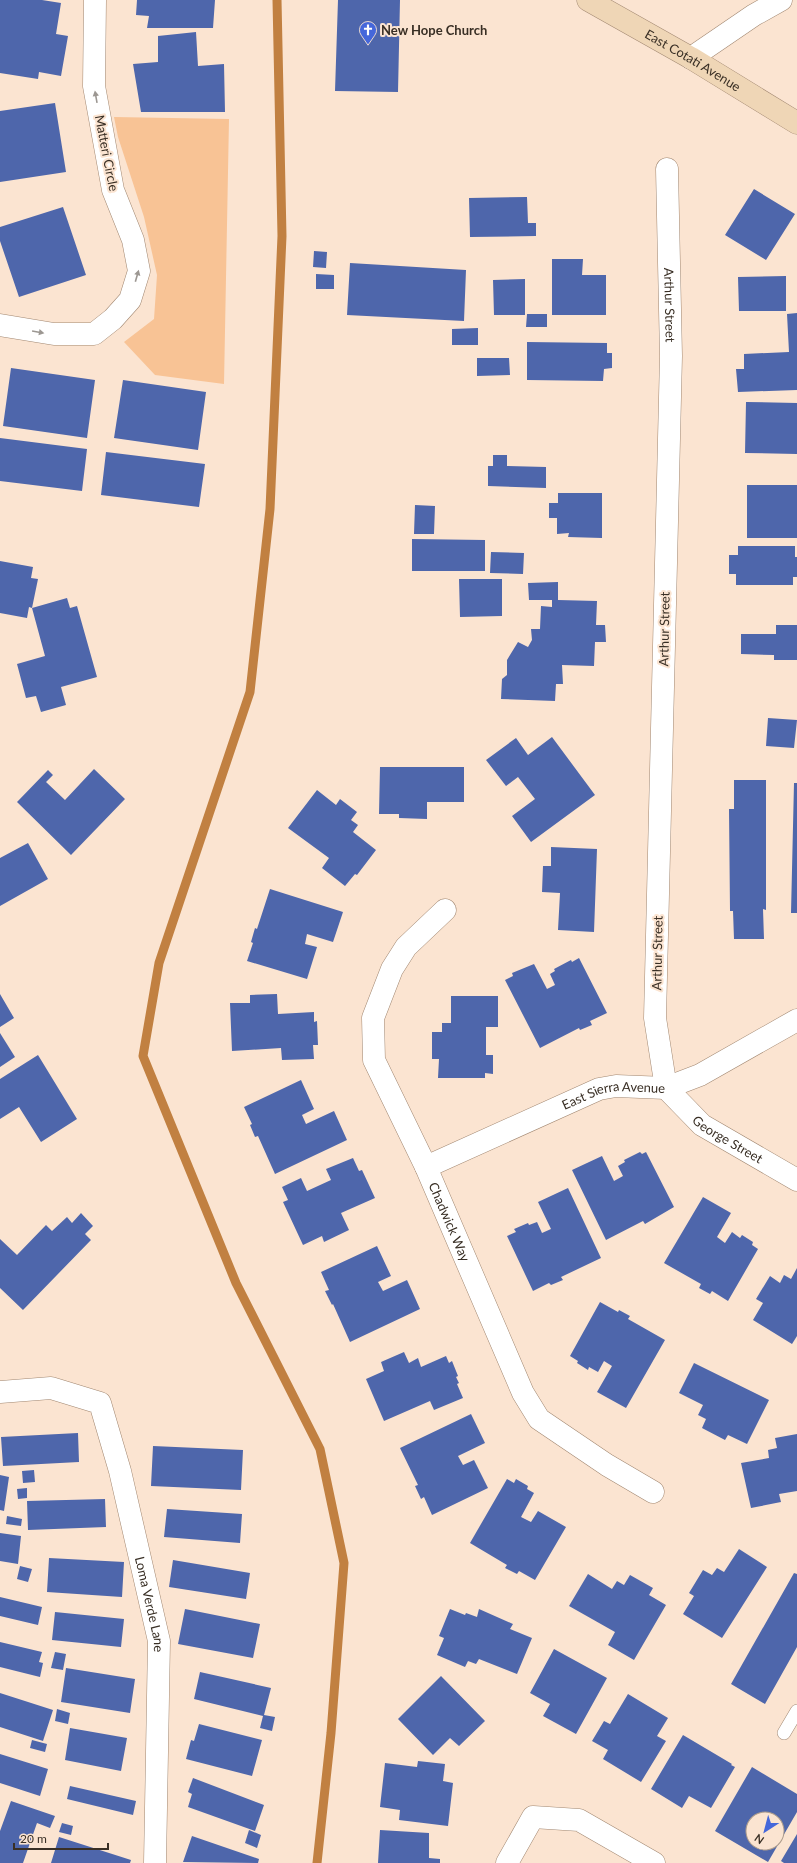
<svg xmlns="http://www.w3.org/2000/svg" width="797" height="1863" font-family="Lato,sans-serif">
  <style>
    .green { fill: #f8c395 }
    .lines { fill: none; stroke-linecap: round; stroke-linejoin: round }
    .stream { stroke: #c18041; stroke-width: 9 }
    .building { fill: #4e66ab; fill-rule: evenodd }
    .lane-casing { stroke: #a18771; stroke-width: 14 }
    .street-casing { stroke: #a18771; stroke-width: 23 }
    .secondary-casing { stroke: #a18771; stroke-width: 23 }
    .lane { stroke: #fff; stroke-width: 13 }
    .street { stroke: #fff; stroke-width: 22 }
    .secondary { stroke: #efd6b6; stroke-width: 22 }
    .oneway { fill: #9c9792 }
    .labels { text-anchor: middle; stroke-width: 4; stroke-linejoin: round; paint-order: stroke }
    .poi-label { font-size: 13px; font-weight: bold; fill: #392f25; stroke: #fbe4d1; text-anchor: start }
    .street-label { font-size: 13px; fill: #392f25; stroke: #fbe4d1 }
  </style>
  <rect width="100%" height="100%" fill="#fbe4d1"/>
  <path class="green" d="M114,117L229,119L224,384L155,375L124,342L154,319L157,275L144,217L118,137Z"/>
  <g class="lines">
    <path class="stream" d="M277,0L282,236L270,509L250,692L159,963L143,1056L236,1283L320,1449L344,1563L331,1733L317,1863"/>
  </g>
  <path class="building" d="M0,0H42L61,3L56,34L68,36L61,76L39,72L38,79L0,73Z
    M137,0H215L213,28H147L149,16L136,15Z
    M338,0H400L398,92L335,91Z
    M196,32L198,66L224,64L225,112H141L133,64L158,62V36Z
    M55,103L66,172L0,182V111Z
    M754,189L795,214L766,260L725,235Z
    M527,197L528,223H536V236L470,237L469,198Z
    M63,207L86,275L19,297L0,241V227Z
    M314,251L327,252L326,268L313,267Z
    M552,259H583L582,275H606V315H552Z
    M350,263L466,270L464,321L347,315Z
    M316,274L334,275V289H316Z
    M786,276V311H739L738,277Z
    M525,279V315H494L493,280Z
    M797,313V390L738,392L736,369H744V354L789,352L787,314Z
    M527,314H547V327H526Z
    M478,328V345H452V329Z
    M527,342L607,343V353H612V368L604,369L603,381L527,380Z
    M477,358H509L510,375L477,376Z
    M11,368L95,380L87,438L3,426Z
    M123,380L206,392L198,450L114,438Z
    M746,402L797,403V454L745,453Z
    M0,438L87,449L82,491L0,481Z
    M106,452L205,464L199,507L101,495Z
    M493,455H507V466L546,467V488L488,486V466H493Z
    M747,485H797V538H747Z
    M558,493H602V538L568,537L569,533L557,534V518H549V503H558Z
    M415,505L435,506L434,534H414Z
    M412,539L485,540V571H412Z
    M738,546H795V557H797V577H793V585H736V574H729V555H738Z
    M491,552L524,553L523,574L490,573Z
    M0,561L33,567L31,578L38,579L32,608L29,607L27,618L0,613Z
    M459,579H502V616L460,617Z
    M558,582V600L597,601L596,625H605L606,642H595L594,666L562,665L563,684H556L555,701L501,699L502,679L507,675V660L518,642L528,647L532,640L531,629H540L541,606L552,607V600H529L528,583Z
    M67,598L70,608L77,606L97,677L61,687L66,705L41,712L36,696L26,698L17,664L45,656L32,608Z
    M776,625H797V660H774V655L741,654V634H776Z
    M768,718L797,720L794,748L766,746Z
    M552,737L595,795L531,842L512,816L535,799L518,777L506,786L486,760L516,738L528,755Z
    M380,767H464V802H427V819L399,818V814H379Z
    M94,769L125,799L71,855L17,802L48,770L53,775L46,782L65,800Z
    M734,780H766V910L763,909L764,939H734L733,911H730L729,809H734Z
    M794,783H797V913H791Z
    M317,790L336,805L340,799L357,812L351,820L358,825L353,832L376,850L357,875L355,874L345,886L322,868L329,858L288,828Z
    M28,843L48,879L0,906V858Z
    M551,847L597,849L594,932L558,930L560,893L542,892L543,866H551Z
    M270,889L343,912L333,942L307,934L305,944L317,947L307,979L247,961L253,943L251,942L255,928L257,929Z
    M579,958L607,1013L590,1021L592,1025L580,1030L579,1028L540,1048L505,980L513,976L512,973L534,964L547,989L555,985L550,974L555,971L554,969L571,960L572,962Z
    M0,994L14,1018L0,1027Z
    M277,994L278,1014L314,1012V1022L317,1021L318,1045H313L314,1059L282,1060L281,1048L232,1051L230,1003H250V995Z
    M451,996H498V1027H486V1055H493V1074L485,1073V1078H438L439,1059H432V1032H442V1023H451Z
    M0,1033L15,1057L0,1067Z
    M38,1055L77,1119L41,1142L19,1107L0,1119V1079Z
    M301,1080L314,1109L302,1115L306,1124L334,1111L347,1140L275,1174L258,1136L255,1137L250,1125L252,1124L244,1107Z
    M640,1152L642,1154L646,1152L674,1207L645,1224L643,1221L606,1240L572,1170L602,1156L614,1181L623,1176L618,1166L625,1162L624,1160Z
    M353,1158L359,1171L362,1170L375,1198L341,1213L349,1230L324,1242L322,1236L303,1245L283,1202L288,1200L282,1187L301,1178L307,1191L331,1180L326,1169Z
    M568,1188L601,1258L561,1277L563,1280L551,1285L549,1283L533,1291L507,1236L516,1232L514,1229L528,1223L529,1225L537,1222L542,1233L551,1229L538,1202Z
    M703,1197L731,1213L717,1237L725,1243L732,1232L740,1238L742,1235L753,1242L752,1245L758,1249L728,1301L712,1291L710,1294L699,1288L701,1284L664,1263Z
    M81,1213L93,1226L85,1234L91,1240L23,1310L0,1288V1239L17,1255L46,1225L52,1231L67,1217L72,1223Z
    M377,1246L391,1276L378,1282L383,1291L407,1280L420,1309L350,1342L333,1304L332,1305L325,1291L329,1290L321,1272Z
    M797,1268V1336L792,1344L753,1320L763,1303L756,1299L770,1276L780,1283L784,1275L791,1279Z
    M600,1302L618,1312L619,1310L630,1316L628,1319L665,1340L626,1408L597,1392L612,1366L604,1361L598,1372L589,1367L588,1370L577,1363L578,1361L570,1356Z
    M404,1352L409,1363L418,1358L421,1367L446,1356L449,1363L452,1361L458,1376L456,1377L459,1383L457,1384L463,1398L434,1410L430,1401L384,1421L366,1379L384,1371L381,1362Z
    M694,1363L769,1400L747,1444L728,1435L725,1440L702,1428L706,1419L698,1415L703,1405L679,1393Z
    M471,1414L485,1443L458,1456L463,1465L474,1460L488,1488L432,1515L424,1497L421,1499L415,1486L418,1485L400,1448Z
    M78,1433L79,1462L3,1466L1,1437Z
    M797,1434V1491L779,1494L781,1502L751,1508L741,1463L769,1458L768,1450L777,1448L775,1438Z
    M153,1446L243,1450L241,1490L151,1486Z
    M34,1470L35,1482L23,1483L22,1471Z
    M0,1475L9,1477L4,1511L0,1510Z
    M507,1479L514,1483L516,1479L528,1486L527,1489L534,1493L521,1517L531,1522L538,1511L566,1527L535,1580L519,1571L517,1574L505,1568L507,1565L470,1543Z
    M27,1488V1498L18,1499L17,1489Z
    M105,1499L106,1527L28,1530L27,1501Z
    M167,1509L242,1514L240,1543L164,1537Z
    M7,1516L22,1519L21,1526L6,1524Z
    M0,1533L21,1536L18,1564L0,1561Z
    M739,1549L767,1567L722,1638L683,1614L694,1596L689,1593L703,1570L712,1575L717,1568L724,1572Z
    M49,1558L124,1562L122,1597L47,1592Z
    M173,1560L250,1573L246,1599L169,1587Z
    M20,1566L32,1569L28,1582L17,1579Z
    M794,1573L797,1574V1647L765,1704L731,1684Z
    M588,1574L612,1589L617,1581L624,1585L630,1575L653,1588L649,1595L666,1605L634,1660L608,1645L615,1632L569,1606Z
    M0,1597L42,1607L38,1625L0,1616Z
    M185,1609L260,1624L253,1658L178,1644Z
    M450,1609L465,1615L466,1613L477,1617L479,1609L513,1624L510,1629L532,1638L517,1674L479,1659L476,1664L468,1661L465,1667L437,1655L444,1638L439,1636Z
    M55,1612L124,1619L121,1647L52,1640Z
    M0,1642L42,1652L39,1662L43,1663L40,1677L0,1667Z
    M554,1649L607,1678L576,1734L543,1716L550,1704L530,1693Z
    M55,1652L66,1654L63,1670L51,1668Z
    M66,1668L135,1679L130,1713L61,1702Z
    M200,1672L271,1688L264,1715L275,1717L272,1731L260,1728L263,1716L194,1699Z
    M441,1676L485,1721L459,1746L450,1738L433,1755L398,1719Z
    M0,1693L53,1710L43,1741L0,1727Z
    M628,1694L668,1718L657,1736L666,1741L641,1782L603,1759L608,1750L592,1741L604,1721L610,1724Z
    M57,1709L70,1713L68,1724L55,1721Z
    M199,1724L262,1740L252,1776L186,1759L191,1740L194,1741Z
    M70,1728L127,1738L121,1771L65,1760Z
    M683,1735L732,1764L731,1765L735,1767L711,1808L689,1796L682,1808L651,1789Z
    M32,1740L47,1744L45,1752L30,1748Z
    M0,1754L48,1769L40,1796L0,1783Z
    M418,1761L445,1764L443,1781L453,1783L448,1826L399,1820L400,1810L380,1807L385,1763L417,1767Z
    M752,1767L797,1794V1812L768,1862L715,1831ZM753,1819H777V1843H753Z
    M193,1778L264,1805L255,1831L188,1807L192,1794L188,1792Z
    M70,1786L136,1801L133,1815L67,1799Z
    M11,1801L55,1816L50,1828L37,1823L23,1863H0V1831Z
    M62,1823L73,1826L71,1835L59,1832Z
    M249,1830L261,1835L257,1848L245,1843Z
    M380,1830L429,1833V1858L440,1859V1863H378Z
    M797,1834V1863H784L781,1861Z
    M192,1836L259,1859L258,1863L183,1862Z
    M59,1837L131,1860L130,1863H51Z"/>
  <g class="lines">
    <defs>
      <path id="lane" d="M784,1733L797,1711"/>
      <g id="street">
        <path d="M691,58L754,15L781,0"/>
        <path id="s1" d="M667,169L671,356L655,1018L666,1088L702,1125L797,1180"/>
        <path d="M0,325L54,334H94L113,319L130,300L139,271L133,240L113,190L94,86L95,0"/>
        <path id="s2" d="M445,910L406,947L392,969L373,1018L374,1060L426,1167L523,1393L539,1419L607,1465L653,1492"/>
        <path id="s3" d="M426,1167L599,1089L616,1086L666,1088L700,1075L797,1020"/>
        <path id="s4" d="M0,1392L51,1388L100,1403L120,1471L159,1641L155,1863"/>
        <path d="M507,1863L533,1817L579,1820L654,1863"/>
      </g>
      <g id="secondary">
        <path id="s5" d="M588,0L691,58L797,123"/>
      </g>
    </defs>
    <use href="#lane" class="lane-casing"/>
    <use href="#street" class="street-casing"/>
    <use href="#secondary" class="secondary-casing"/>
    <use href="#lane" class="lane"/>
    <use href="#street" class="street"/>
    <use href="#secondary" class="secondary"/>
  </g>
  <defs><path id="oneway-solid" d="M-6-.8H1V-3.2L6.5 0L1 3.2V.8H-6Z"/></defs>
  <g class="oneway">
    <use href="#oneway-solid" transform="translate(96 97) rotate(-100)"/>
    <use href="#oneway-solid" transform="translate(137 276) rotate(-74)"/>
    <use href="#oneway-solid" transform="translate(38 332) rotate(10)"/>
  </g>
  <defs>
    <symbol id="church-pin" viewBox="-11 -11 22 30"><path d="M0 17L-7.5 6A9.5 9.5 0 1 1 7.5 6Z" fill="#4567da" stroke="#fbe4d1"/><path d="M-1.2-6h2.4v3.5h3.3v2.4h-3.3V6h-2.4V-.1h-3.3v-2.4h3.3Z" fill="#fff"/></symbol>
  </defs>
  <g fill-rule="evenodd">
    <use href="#church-pin" x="358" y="20" width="20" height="27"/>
  </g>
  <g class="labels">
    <g class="poi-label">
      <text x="381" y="35">New Hope Church</text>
    </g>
    <g class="street-label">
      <text dy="5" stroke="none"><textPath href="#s5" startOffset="121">East Cotati Avenue</textPath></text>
      <text transform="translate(107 153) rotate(79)" y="5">Matteri Circle</text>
      <text dy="5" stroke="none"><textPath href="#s1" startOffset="136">Arthur Street</textPath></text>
      <text transform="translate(664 629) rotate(-89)" y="5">Arthur Street</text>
      <text transform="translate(657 953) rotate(-89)" y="5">Arthur Street</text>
      <text dy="5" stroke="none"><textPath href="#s3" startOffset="203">East Sierra Avenue</textPath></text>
      <text dy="5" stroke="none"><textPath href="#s1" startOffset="1001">George Street</textPath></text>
      <text dy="5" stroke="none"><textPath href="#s2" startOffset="353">Chadwick Way</textPath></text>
      <text dy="5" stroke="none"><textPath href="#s4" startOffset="310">Loma Verde Lane</textPath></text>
    </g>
  </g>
  <g transform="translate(765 1831) rotate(216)"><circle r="19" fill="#fbe4d1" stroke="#ad9c8c"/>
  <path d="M0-3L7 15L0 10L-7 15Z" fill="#4567da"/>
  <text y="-6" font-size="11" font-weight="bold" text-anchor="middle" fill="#392f25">N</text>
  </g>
  <path d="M14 1843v6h94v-6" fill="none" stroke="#392f25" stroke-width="2"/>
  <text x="20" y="1843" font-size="12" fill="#392f25" stroke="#fbe4d1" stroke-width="3" paint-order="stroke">20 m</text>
</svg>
